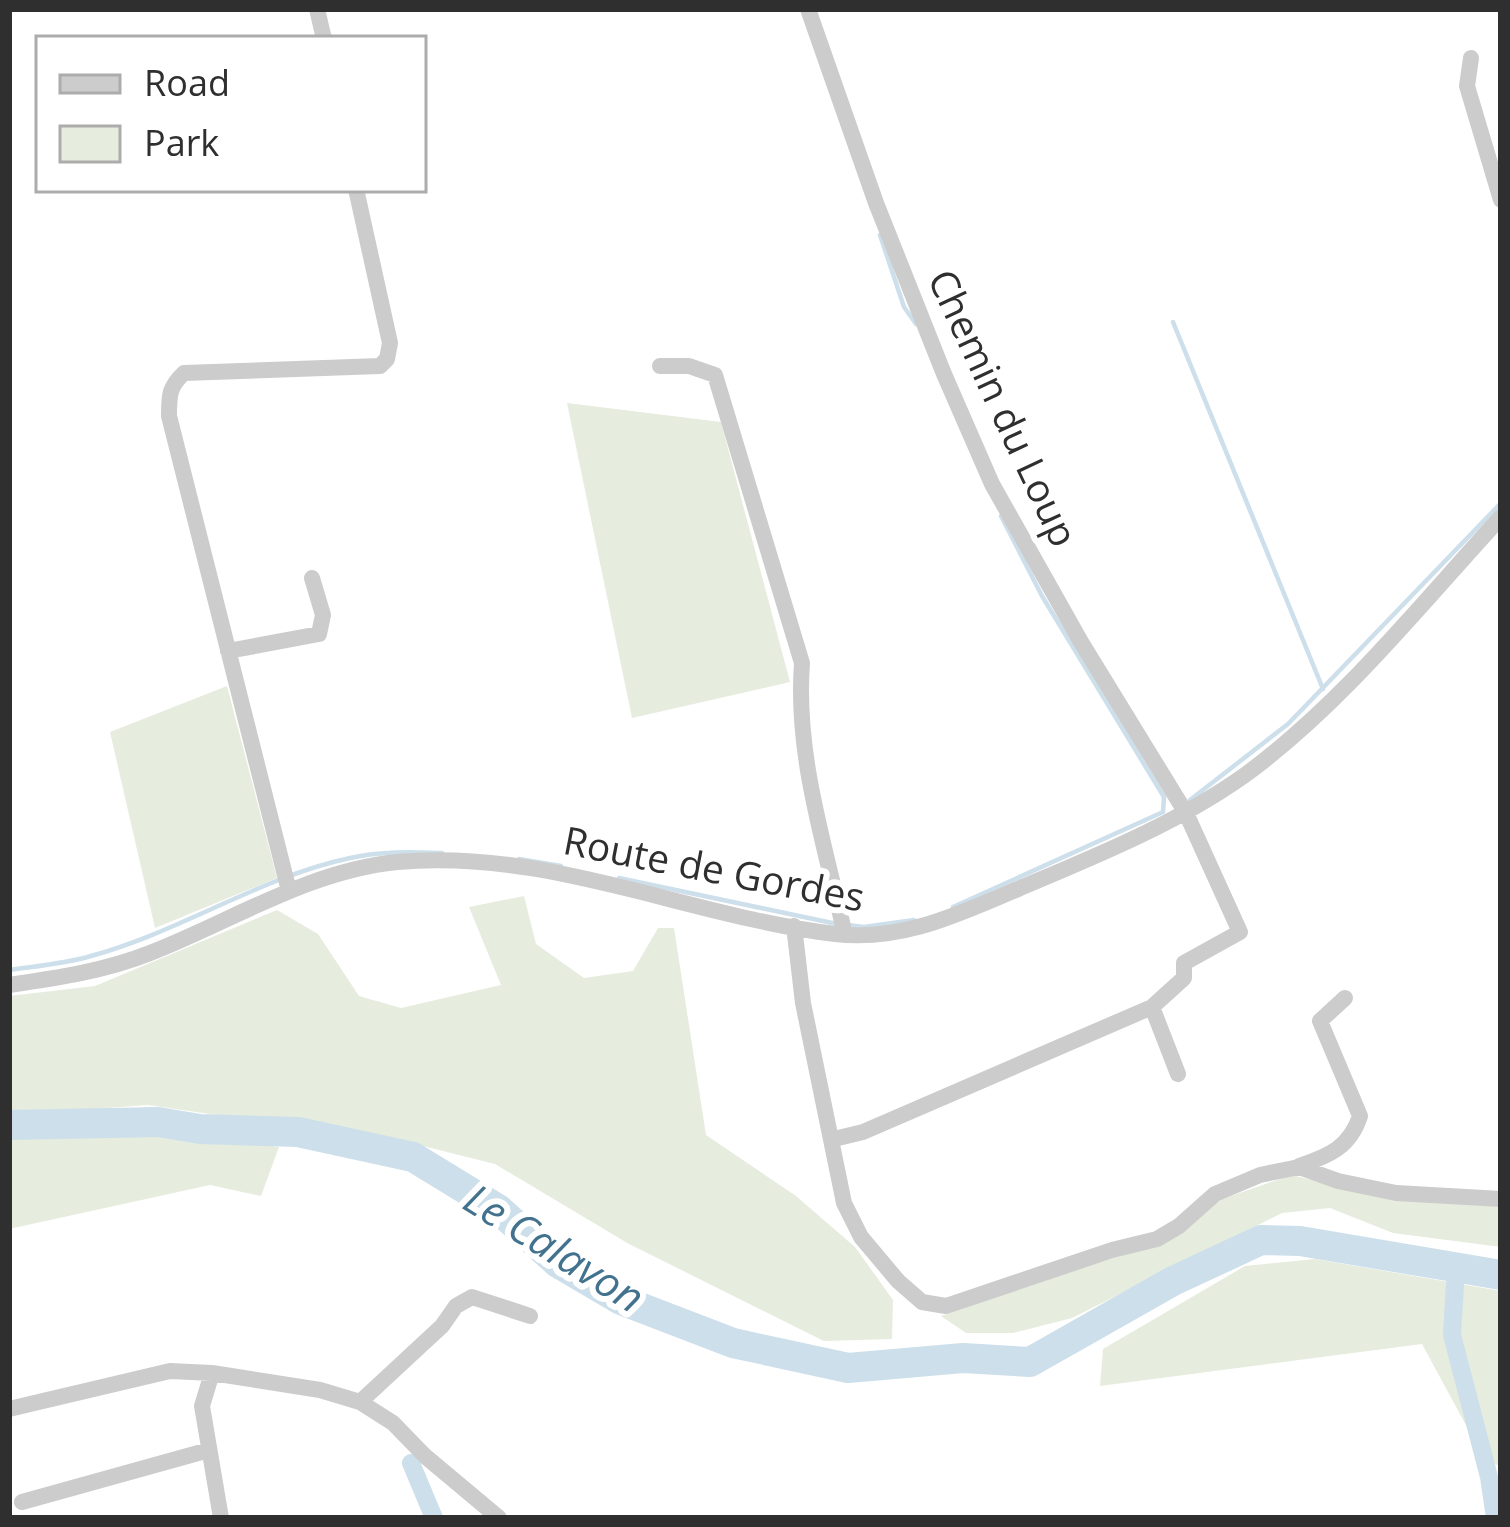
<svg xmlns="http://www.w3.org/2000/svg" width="1510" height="1527" font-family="'Open Sans',sans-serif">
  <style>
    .green { fill: #e6ecde }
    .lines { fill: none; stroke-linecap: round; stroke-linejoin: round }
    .stream { stroke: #ccdfea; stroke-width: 4.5 }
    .canal { stroke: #ccdfea; stroke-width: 18 }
    .river { stroke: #ccdfea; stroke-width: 30 }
    .minor { stroke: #ccc; stroke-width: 16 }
    .labels { text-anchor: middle; stroke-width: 12; stroke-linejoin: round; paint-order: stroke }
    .street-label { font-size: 39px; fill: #2f2f2f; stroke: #fff }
    .water-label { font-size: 42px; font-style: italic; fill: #42728d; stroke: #fff }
  </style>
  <rect width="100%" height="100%" fill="#fff"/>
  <path class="green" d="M567,403L721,422L790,682L632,718Z
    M227,686L277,878L155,928L110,732Z
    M524,896L536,944L584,978L633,971L658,928H674L706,1135L796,1196L855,1247L893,1300L892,1339L824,1341L629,1244L495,1164L415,1144L148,1105L9,1115V996L95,986L277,910L318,934L359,996L401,1008L501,985L469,907Z
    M144,1130L279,1147L261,1196L210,1185L9,1229V1140Z
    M1292,1175L1366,1194L1501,1204V1247L1393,1233L1330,1208L1282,1213L1072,1318L1013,1333H966L941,1316L1062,1273L1154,1246L1222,1199Z
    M1315,1259L1501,1291V1465L1487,1464L1422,1344L1100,1386L1103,1349L1245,1266Z"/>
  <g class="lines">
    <path class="stream" d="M880,235L904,307L916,324
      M1173,322L1323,689
      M1190,800L1288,724L1501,503
      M519,859L561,866
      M619,878L837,924
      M953,907L1163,812L1164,797L1042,596L1001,516
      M848,925L864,927L914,920
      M9,970C36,966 64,964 91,956C180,932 260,877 350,858C381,851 411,852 442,853"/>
    <path class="canal" d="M1456,1267L1452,1335L1489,1477L1495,1518
      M411,1463L434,1518"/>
    <path class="river" d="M9,1125L158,1122L200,1129L298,1132L413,1157L498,1209L558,1263L621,1300L733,1343L848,1368L963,1358L1030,1362L1173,1281L1261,1240L1300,1241L1501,1275"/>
    <path class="minor" d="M317,9L324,39
      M808,9L876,203L944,374L992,484L1081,642L1186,813L1240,932L1184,963V978L1152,1007L863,1132L834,1139
      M1471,58L1467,86L1501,200
      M660,366H689L715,375L802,663C795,755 825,845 845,935
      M228,651L319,634L323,615L312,578
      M289,891L169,416C169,395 169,387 184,373L380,366L387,359L390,343L356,189
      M794,926L803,1003L844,1203L861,1237L898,1281L922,1302L946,1306L1112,1250L1157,1239L1179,1226L1215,1194L1260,1175L1299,1167L1338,1181L1396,1193L1501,1199
      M9,985C57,978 105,971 150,953C232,921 308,871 397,862C547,848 688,916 835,934C902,942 958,914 1018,889C1096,856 1176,824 1245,775C1342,704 1420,605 1501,517
      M1152,1007L1178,1074
      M1299,1166C1329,1156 1350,1147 1360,1116L1320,1021L1345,998
      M212,1373L202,1406L221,1518
      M360,1402L442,1326L456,1306L472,1297L530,1316
      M9,1409L170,1371L212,1373L320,1390L360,1402L393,1423L425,1456L499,1518
      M22,1502L209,1450"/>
  </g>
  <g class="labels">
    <g class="street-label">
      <text transform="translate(1003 408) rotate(65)" y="14">Chemin du Loup</text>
      <text transform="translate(714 869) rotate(11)" y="14">Route de Gordes</text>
    </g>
    <g class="water-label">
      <text transform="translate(554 1248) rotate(32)" y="15">Le Calavon</text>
    </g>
  </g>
  <rect width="1510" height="1527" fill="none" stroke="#2f2f2f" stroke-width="24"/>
  <rect x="36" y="36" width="390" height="156" fill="#ffffff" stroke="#acacac" stroke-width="3"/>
  <rect x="60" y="75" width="60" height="18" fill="#cccccc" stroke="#acacac" stroke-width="3"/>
  <text x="144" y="96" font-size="36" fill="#2f2f2f">Road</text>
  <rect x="60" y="126" width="60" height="36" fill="#e6ecde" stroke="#acacac" stroke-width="3"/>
  <text x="144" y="156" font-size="36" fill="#2f2f2f">Park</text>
</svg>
